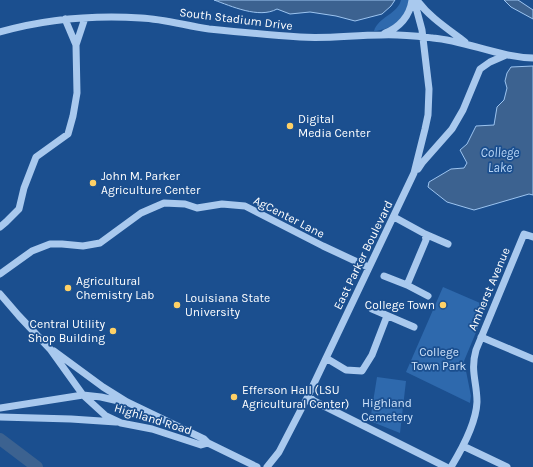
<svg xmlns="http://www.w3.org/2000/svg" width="533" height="467" font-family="Karla,sans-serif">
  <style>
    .green { fill: #2e69ad }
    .water { fill: #3c6290; stroke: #9cc4f0 }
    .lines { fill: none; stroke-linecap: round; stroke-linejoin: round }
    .river { stroke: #3c6290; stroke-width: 12 }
    .minor { stroke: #a9c9ee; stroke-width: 7 }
    .poi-dot { fill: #ffd166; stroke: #1b4f8f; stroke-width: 1.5 }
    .labels { text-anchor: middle; stroke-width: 3.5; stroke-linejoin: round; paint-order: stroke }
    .street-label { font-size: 12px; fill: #fff; stroke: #1b4f8f }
    .poi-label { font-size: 12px; fill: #fff; stroke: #1b4f8f; text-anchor: start }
    .park-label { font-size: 12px; fill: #cfe3fa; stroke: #1b4f8f }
    .water-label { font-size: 13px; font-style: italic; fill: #b5d3f5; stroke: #1b4f8f }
  </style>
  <rect width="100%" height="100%" fill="#1b4f8f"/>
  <path class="green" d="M401,0H409C407,18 392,30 374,31C378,17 398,14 401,0Z
    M443,287L487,306L464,361L471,396L470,403L406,372Z
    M377,377L406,381L400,433L370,421Z"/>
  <path class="water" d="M214,0H395L391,6L382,14L355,21L336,16L310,12L290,14L277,9C259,19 231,6 214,0Z
    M504,0H518L533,10V19L511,7Z
    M533,66V195L529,194L474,210L447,202L428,187L429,182L451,169L464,168L467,163L460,150L467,144L476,126L494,125L497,107L504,100L507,88L505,81L507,73L511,67Z"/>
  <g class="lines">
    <path class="river" d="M0,439L37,467"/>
    <path class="minor" d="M417,0C429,17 448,29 465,42
      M0,32C46,19 93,15 141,18C164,19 187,26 209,29C239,32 270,35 300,37C327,39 354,35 381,35C399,34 415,36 433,38C467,41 498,57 533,58
      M385,33C399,28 410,16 412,0
      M76,45L85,18
      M418,169L422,163L452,129L463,110L480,69L490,62L506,55
      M394,217L425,234L448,244
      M0,227L6,222L19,209L24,188L36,157L68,134L73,116L77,93L76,45L65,19
      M0,274L32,251L50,244H62L83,246L100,243L141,213L164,203L185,204L197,208L222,204L245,206L323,246L368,267
      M384,276L407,285L428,296
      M407,285L426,240L425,234
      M0,294L19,316L50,349L83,395L106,416L121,423L152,429L201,445L208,443
      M372,309L414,327
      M481,337L533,359
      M54,351L103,387L127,402L204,439L208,443L257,467
      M326,358L346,370L362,371L372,355L387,316
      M308,396L314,401L446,467
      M0,408L83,395L101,397L123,402
      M0,417L71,419L116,422
      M463,446L507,467
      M267,467L279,452L308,396L414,173L425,129L428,115L429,89L422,30L414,0
      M451,467C462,449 476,424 477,402C477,382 470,371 476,350L524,234L533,237"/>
  </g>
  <g class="poi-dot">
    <circle cx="290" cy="126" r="4"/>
    <circle cx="93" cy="183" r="4"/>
    <circle cx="68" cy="288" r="4"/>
    <circle cx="177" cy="305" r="4"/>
    <circle cx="443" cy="305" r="4"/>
    <circle cx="113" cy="331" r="4"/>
    <circle cx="234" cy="397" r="4"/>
  </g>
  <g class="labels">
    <g class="street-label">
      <text transform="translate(236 19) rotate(7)" y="4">South Stadium Drive</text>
      <text transform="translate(289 217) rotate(27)" y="4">AgCenter Lane</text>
      <text transform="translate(363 255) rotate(-64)" y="4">East Parker Boulevard</text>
      <text transform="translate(489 289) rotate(-67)" y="4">Amherst Avenue</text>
      <text transform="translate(153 419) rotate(17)" y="4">Highland Road</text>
    </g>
    <g class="poi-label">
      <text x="298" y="123">Digital<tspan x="298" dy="14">Media Center</tspan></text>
      <text x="101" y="180">John M. Parker<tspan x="101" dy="14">Agriculture Center</tspan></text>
      <text x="76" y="285">Agricultural<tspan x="76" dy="14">Chemistry Lab</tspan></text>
      <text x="185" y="302">Louisiana State<tspan x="185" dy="14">University</tspan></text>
      <text x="435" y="309" text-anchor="end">College Town</text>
      <text x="105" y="328" text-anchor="end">Central Utility<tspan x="105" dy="14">Shop Building</tspan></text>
      <text x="242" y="394">Efferson Hall (LSU<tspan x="242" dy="14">Agricultural Center)</tspan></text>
    </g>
    <g class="park-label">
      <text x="439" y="356">College<tspan x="439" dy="14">Town Park</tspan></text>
      <text x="387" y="407">Highland<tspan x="387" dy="14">Cemetery</tspan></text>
    </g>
    <g class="water-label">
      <text x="500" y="157">College<tspan x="500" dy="15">Lake</tspan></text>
    </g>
  </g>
</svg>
